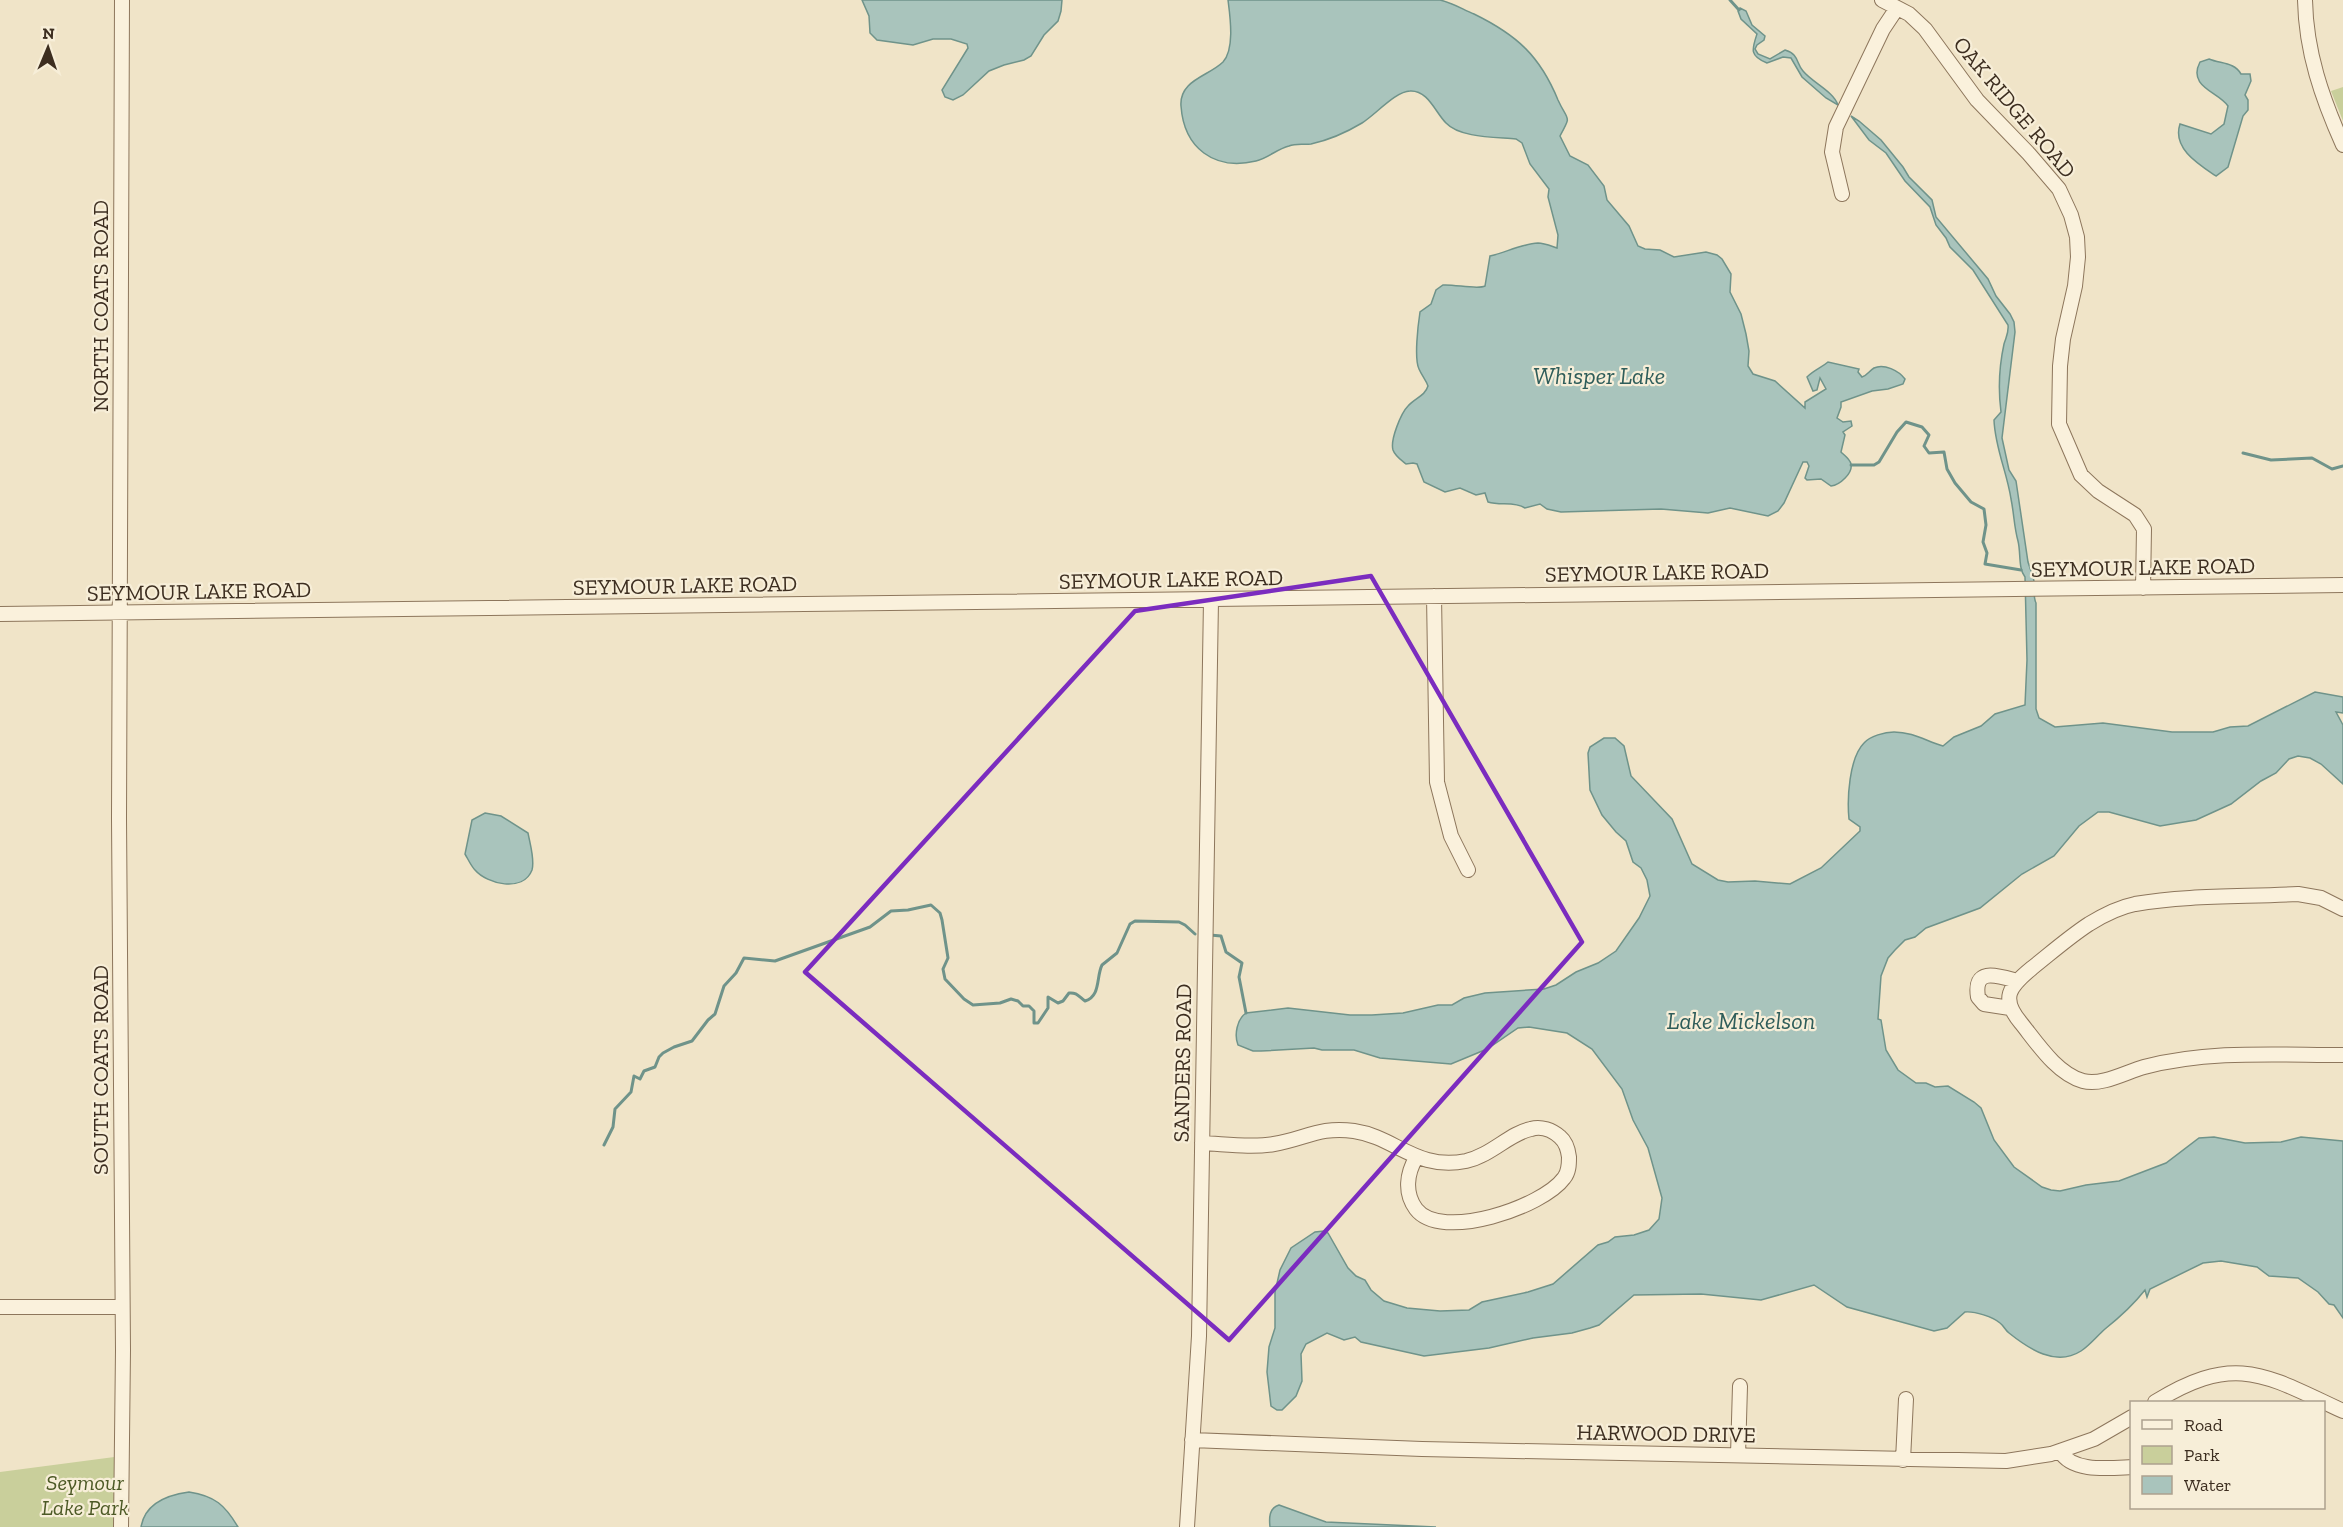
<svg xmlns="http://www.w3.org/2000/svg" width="2343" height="1527" font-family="'Zilla Slab',serif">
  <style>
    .green { fill: #c9cf9b }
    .water { fill: #a9c4bc; stroke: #6f938a; stroke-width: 1.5 }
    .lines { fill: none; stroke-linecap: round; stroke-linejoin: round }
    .stream { stroke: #6f938a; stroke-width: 3 }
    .minor-casing { stroke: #8d765c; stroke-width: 16 }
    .minor { stroke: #faf1dc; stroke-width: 14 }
    .marked { fill: none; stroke: #7b2cbf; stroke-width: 4.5; stroke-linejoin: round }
    .labels { text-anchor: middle; stroke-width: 4.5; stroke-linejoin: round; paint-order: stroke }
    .street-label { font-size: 22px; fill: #3d2e20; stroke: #f7eed8 }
    .park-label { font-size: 22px; font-style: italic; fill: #4d5a26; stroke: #f7eed8 }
    .water-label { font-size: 24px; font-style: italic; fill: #2f5d5a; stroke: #f7eed8 }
  </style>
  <rect width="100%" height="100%" fill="#f0e4c8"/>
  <path class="green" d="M2343,87V121L2331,91Z
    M122,1456L121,1527H0V1472Z"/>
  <path class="water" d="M862,0H1062L1061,11L1058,21L1044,35L1031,56L1024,60L1004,65L989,71L963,95L953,100L945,97L942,90L968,48L967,44L951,39H933L913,45L877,40L870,33L869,16Z
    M1228,0H1440C1453,3 1462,9 1474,14C1517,35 1540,56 1558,100C1568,122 1572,114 1560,136L1570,156L1588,165L1604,186L1607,200L1629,226L1638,246L1645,249L1660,250L1674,257L1706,252L1717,255L1722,259L1731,274L1730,292L1741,314L1746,334L1749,351L1748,366L1753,374L1775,381L1805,408V402L1826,389L1820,378L1817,390L1813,391L1807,377C1814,370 1821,368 1828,362L1859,369L1858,372L1862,377C1868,375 1869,371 1874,368C1884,363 1899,371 1905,379L1903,384L1888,389L1872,391L1841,402V407L1837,418L1843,422L1851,421L1852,426L1843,432L1845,435L1841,452C1844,455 1850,459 1851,464C1853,473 1840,485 1831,486L1821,479L1807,480L1805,478L1809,466L1807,462H1803L1784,503L1778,511L1768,516L1730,508L1708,513L1661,509L1561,512L1547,509L1540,504L1525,508C1514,501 1500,506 1488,502L1485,493L1476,495L1460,488L1445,492L1424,482L1417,464L1413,463L1406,464C1401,460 1395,456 1393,450C1390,440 1401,413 1408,406C1415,398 1425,396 1428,386C1426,380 1422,376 1419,369C1414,359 1418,325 1420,312L1431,304L1436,290L1443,285C1454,284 1478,290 1485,286L1490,256C1504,253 1522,244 1538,243C1544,243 1551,246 1557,248L1558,235L1548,197L1549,189L1530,164L1522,143L1516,139C1496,137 1460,138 1446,123C1435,112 1428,90 1410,91C1396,91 1375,115 1362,123C1347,132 1329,140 1311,144C1304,145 1296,143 1289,146C1277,149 1268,158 1256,161C1214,171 1184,148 1181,106C1179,80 1209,76 1223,62C1235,49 1230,16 1228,0Z
    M1740,8L1746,11L1752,25L1765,36L1764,40L1757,45L1755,49L1758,54L1770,59L1785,50C1799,54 1796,63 1803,71C1813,83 1833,91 1838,105L1826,98L1802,77L1791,58L1783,57L1767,63C1749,56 1752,49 1757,34L1741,19L1738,11Z
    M2209,59C2221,64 2234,62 2241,74H2250L2251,81L2245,95L2248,100V110L2243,116L2228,167L2216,176C2198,164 2172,148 2180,124L2211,134L2224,124L2228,106C2219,92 2187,87 2200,62Z
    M1851,116L1859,121L1881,140L1903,167L1909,177L1932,200L1936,217L1988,279L1996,296L2010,314L2014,322L2015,332L2002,438L2009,470L2016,481L2028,562L2031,571L2036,573L2033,577C2036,585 2032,595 2036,603V709L2039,718L2055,727L2103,723L2172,732H2213L2230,727L2248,726L2315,692L2343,697V713L2336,712L2343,725V784L2321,764L2310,758L2298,756L2289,759L2276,773L2261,781L2231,804L2196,820L2160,826L2109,812H2098L2079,826L2054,856L2022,874L1980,908L1926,928L1915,937L1905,940L1895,950L1888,958L1881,976L1878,1019L1881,1020L1886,1050L1898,1070L1916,1083H1926L1935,1087L1948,1086L1974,1102L1981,1108L1994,1140L2014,1167L2042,1187L2051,1190L2060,1191L2086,1185L2119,1181L2166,1163L2199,1138L2214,1137L2245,1143L2281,1142L2301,1137L2343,1141V1318L2334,1305L2329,1304L2318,1292L2298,1278L2269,1276L2257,1267L2221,1261L2203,1263L2150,1289L2147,1297L2145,1290C2134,1304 2120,1317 2105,1329C2097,1336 2090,1345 2081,1351C2056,1367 2029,1349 2009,1333C2005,1330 2004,1326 2000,1323C1993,1317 1975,1311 1965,1312L1947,1328L1934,1331L1847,1307L1814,1285L1761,1300L1701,1294L1634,1295L1599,1325L1590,1328L1572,1333L1533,1338L1489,1348L1424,1356L1361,1342L1355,1337L1344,1340L1327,1333L1306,1344L1301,1354L1302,1381L1296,1396L1282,1410H1277L1271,1406L1267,1372L1269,1347L1275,1328V1292L1280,1270L1291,1248L1315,1232L1324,1231L1328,1233L1348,1268L1356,1276L1365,1280L1371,1290L1384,1301L1407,1308L1440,1311L1469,1310L1482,1302L1528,1292L1553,1284L1598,1245L1608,1242L1615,1237L1634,1235L1649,1230L1659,1219L1662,1198L1648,1148L1633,1120L1622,1089L1592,1049L1567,1033L1529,1027L1518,1028L1487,1049L1451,1064L1380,1058L1354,1050H1322L1314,1048L1261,1051H1253L1238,1045C1234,1035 1237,1019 1246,1013L1288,1008L1350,1015H1372L1403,1013L1438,1005H1452L1464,998L1485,993L1544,989L1556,985L1576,972L1598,963L1616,951L1639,918L1650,896L1647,880L1641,868L1633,862L1626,841L1616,832L1602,815L1590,790L1588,753L1590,747L1604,738H1615L1624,746L1631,776L1672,819L1692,864L1718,880L1728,882L1755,881L1790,884L1821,868L1860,831V827L1849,819C1847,799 1849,758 1864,743C1870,736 1885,732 1894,732C1913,732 1926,741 1943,746L1954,737L1981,726L1995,714L2025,705L2027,660L2025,577C2018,568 2021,553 2018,541C2014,527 2014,513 2011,499C2007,472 1995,448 1994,420L2001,412C1998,389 1999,367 2004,344C2006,337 2009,333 2008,325L1973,270L1950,247L1946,238L1936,225L1930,207L1905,181L1886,153L1869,140Z
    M485,813L501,816L528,833C530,844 535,860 532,870C523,893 487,884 475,870C471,866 468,859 465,854L472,820Z
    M189,1492C215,1496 225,1505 238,1527H141C145,1503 167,1495 189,1492Z
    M1279,1505L1326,1522L1436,1527H1270C1269,1518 1269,1508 1279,1505Z"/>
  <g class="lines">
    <path class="stream" d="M1730,0L1739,10
      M2243,453L2271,460L2312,458L2332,469L2343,466
      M1851,465H1874L1879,462L1897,432L1906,422L1922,427L1929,435L1924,446L1929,453L1944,452L1947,469L1955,483L1971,502L1984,509L1986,525L1983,542L1987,553L1985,564L2021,570
      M1210,935L1221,936L1226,952L1242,963L1239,977L1246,1013
      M604,1145L613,1127L615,1109L631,1092L634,1076L640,1079L644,1071L655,1067L659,1057L663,1053L674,1047L692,1041L708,1020L715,1014L724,986L736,973L744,958L775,961L870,927L891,911L908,910L931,905L940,913L942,920L948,958L943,969L945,979L964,999L973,1005L1000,1003L1011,999L1018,1001L1023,1006H1029L1034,1011V1023H1038L1048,1008V997L1058,1003L1063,1001L1069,993C1077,992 1079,997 1085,1001C1101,996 1096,977 1102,965L1117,953L1130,924L1135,921L1179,922L1185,925L1195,934"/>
    <defs>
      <path id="minor" d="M1882,0L1909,14L1925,29L1977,100L2029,154L2059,189L2071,215L2077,237L2078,257L2075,286L2063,339L2060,366L2059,424L2081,475L2098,491L2135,515L2144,529L2143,588
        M2305,0C2306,52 2322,98 2343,145
        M1842,194L1832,152L1836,127L1883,29L1897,8
        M1434,596L1437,782L1451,836L1468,870
        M0,614L2343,585
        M2343,909L2321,898L2298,894C2245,897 2187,895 2135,904C2120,907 2102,916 2089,924C2069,937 2051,953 2032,968C2009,987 2000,998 2021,1023C2037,1043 2057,1074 2083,1081C2102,1086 2126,1072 2144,1067C2210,1050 2276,1055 2343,1055
        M2010,1008L1984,1004L1978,997C1973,966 1999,976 2017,981
        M1202,1143C1225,1144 1251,1148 1274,1144C1305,1139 1320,1126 1354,1131C1395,1137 1417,1171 1466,1161C1492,1155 1510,1133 1531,1129C1541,1126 1552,1130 1560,1137C1566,1142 1568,1149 1569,1157C1569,1164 1569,1172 1564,1178C1543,1207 1441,1242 1416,1209C1404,1193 1407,1173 1416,1158
        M0,1307H122
        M2155,1402C2236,1352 2265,1375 2343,1411
        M1192,1440L1422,1449L2006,1461L2051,1454L2094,1439L2132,1417
        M2060,1451C2072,1473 2110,1468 2132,1467
        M1738,1455L1740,1386
        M1903,1460L1906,1399
        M121,1527L123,1350L119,819L122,0
        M1187,1527L1199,1336L1211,600"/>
    </defs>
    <use href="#minor" class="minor-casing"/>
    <use href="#minor" class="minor"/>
  </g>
  <path class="marked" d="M1371,576L1582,942L1229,1340L805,972L1135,611Z"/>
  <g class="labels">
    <g class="street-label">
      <text transform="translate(2015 107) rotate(50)" y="8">OAK RIDGE ROAD</text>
      <text transform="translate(100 306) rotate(-90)" y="8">NORTH COATS ROAD</text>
      <text transform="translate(2143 567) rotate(-1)" y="8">SEYMOUR LAKE ROAD</text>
      <text transform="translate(1657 572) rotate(-1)" y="8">SEYMOUR LAKE ROAD</text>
      <text transform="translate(1171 579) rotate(-1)" y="8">SEYMOUR LAKE ROAD</text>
      <text transform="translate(685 585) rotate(-1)" y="8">SEYMOUR LAKE ROAD</text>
      <text transform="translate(199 591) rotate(-1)" y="8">SEYMOUR LAKE ROAD</text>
      <text transform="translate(1182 1063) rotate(-89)" y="8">SANDERS ROAD</text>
      <text transform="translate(100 1070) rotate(-90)" y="8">SOUTH COATS ROAD</text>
      <text transform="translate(1666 1433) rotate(1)" y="8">HARWOOD DRIVE</text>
    </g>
    <g class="park-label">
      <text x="85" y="1490">Seymour<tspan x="85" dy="25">Lake Park</tspan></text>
    </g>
    <g class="water-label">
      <text x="1599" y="384">Whisper Lake</text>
      <text x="1741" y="1029">Lake Mickelson</text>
    </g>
  </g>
  <rect x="2130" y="1401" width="195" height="108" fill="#f7eed8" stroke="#ada18e" stroke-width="1.5"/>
  <rect x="2142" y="1420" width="30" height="9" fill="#faf1dc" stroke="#ada18e" stroke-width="1.5"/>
  <text x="2184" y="1431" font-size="18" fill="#3d2e20">Road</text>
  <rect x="2142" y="1446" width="30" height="18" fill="#c9cf9b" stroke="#ada18e" stroke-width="1.5"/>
  <text x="2184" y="1461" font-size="18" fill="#3d2e20">Park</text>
  <rect x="2142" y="1476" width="30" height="18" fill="#a9c4bc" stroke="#ada18e" stroke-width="1.5"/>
  <text x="2184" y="1491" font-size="18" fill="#3d2e20">Water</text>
  <g transform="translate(48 48) rotate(2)" stroke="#f7eed8" stroke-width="4.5" paint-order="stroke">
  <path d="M0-4.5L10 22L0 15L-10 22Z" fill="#3d2e20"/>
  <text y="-9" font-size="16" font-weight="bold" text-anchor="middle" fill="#3d2e20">N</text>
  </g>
</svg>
